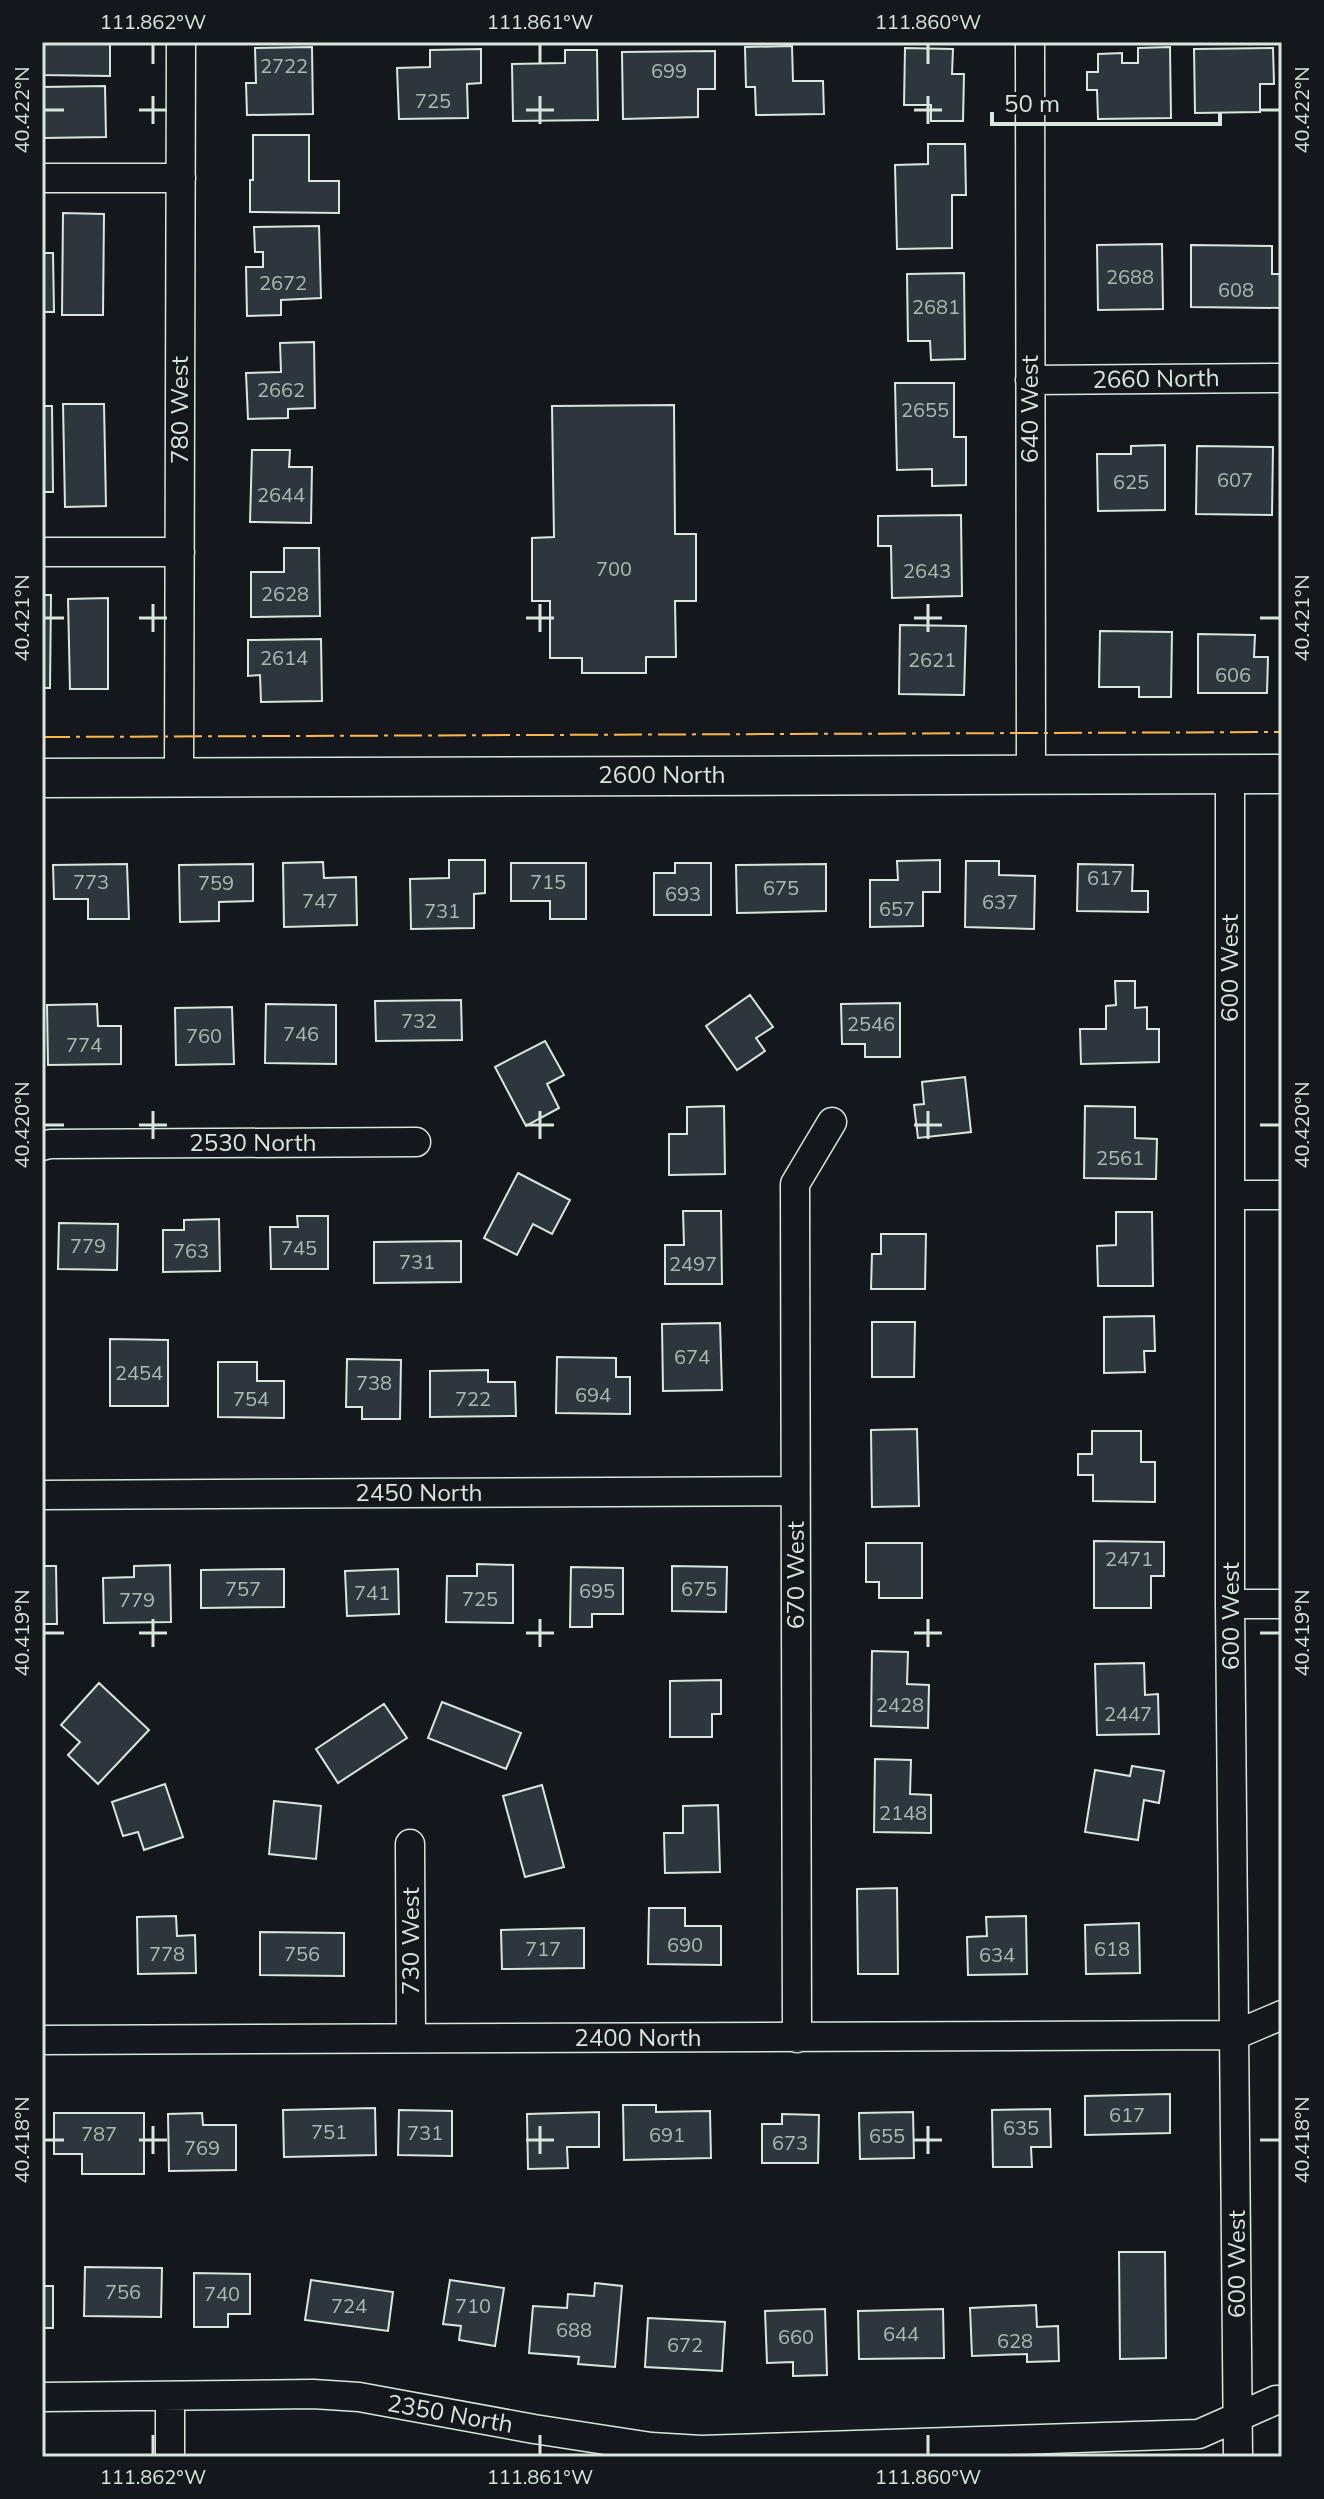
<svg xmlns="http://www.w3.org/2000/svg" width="1324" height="2499" font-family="Mulish,sans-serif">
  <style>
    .building { fill: #2c363c; stroke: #d8e6dc; stroke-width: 2 }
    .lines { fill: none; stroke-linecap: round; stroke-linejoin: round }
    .street-casing { stroke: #d8e6dc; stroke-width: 31 }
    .secondary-casing { stroke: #d8e6dc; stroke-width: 41 }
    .street { stroke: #14181c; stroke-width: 28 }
    .secondary { stroke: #14181c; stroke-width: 38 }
    .power { stroke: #ffb74d; stroke-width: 2; stroke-dasharray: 28 6 4 6; stroke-linecap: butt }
    .ticks { fill: none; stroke: #d8e6dc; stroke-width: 3 }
    .labels { text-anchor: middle; stroke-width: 6; stroke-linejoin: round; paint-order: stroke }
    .number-label { font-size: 20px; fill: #adbab4 }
    .street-label { font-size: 24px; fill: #d8e6dc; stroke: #14181c }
    .neatline { fill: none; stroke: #d8e6dc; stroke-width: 3 }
    .ticks-label { font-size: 20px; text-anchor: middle; fill: #d8e6dc }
  </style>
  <rect width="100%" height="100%" fill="#14181c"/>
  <path class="building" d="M42,42H110V76L42,75Z
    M792,46L793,81H823L824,114L756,115L755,87H746L745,47Z
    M312,47L313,114L247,115L246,83H256L255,48Z
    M1170,47L1171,118L1098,119L1097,90H1087V72H1098V54L1122,53V63H1138V48Z
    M905,48L953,49L952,74H964L963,121H931V105H904Z
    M1273,48L1274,84H1260V112L1195,113L1194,49Z
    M481,49V83L467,84L468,118L399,119L397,68L430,67V50Z
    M565,50H597L598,120L513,121L512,64L565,63Z
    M715,51V89H698V117L623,119L622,52Z
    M105,86L106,137L43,138L42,87Z
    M253,135H309V181H339V213L250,212V180H253Z
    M928,144H965L966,195H952V248L897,249L895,165L928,164Z
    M63,213L104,214L103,315H62Z
    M319,226L321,298L281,300V315L247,316L246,267H263V252H255L254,227Z
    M1162,244L1163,309L1098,310L1097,245Z
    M1191,245L1272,246V274H1282V308L1191,307Z
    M42,253H53L54,312H42Z
    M964,273L965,359L931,360L930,341H908L907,274Z
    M314,342L315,408L288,409V418L248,419L246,373L281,372L280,343Z
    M895,383H954V437H966V485L932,486V469L897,470Z
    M63,404H104L106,506L65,507Z
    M674,405L675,534H696V601H675L676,657H646V673H582V658H550V601H532V538L554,537L552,406Z
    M42,406H52L53,492H42Z
    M1165,445V510L1098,511L1097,454H1131V446Z
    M1197,446L1273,447L1272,515L1196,514Z
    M252,450H290L289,467H312L311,523L250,522Z
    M961,515L962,596L892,598L891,546H878V516Z
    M284,548H319L320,616L251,617V572H284Z
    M42,595H51L50,688H42Z
    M108,598V689H70L68,599Z
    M900,625L966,626L964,695L899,694Z
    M1100,631L1172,632L1171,697H1139V687H1099Z
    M1198,634L1255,635L1254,657H1268L1267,693H1198Z
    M321,639L322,701L261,702L260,675L248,676V640Z
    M449,860H485V893L474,894V928L411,929L410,879L449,878Z
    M940,860V892H923V926L870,927V880H898L897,861Z
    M966,861H999V875L1035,876L1034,929L965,927Z
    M323,862L324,878L356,877L357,925L284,927L283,863Z
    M511,863H586V919H550V901H511Z
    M675,863H711V915H654V873H675Z
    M127,864L129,919H88V899H54L53,865Z
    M253,864V901L219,902V921L180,922L179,865Z
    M826,864V911L737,913L736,865Z
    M1078,864L1133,865L1132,891H1148V912L1077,911Z
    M1115,981H1135V1008L1147,1007V1029H1159V1062L1081,1064L1080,1029H1106V1006L1116,1005Z
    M750,995L773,1027L756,1038L765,1051L737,1070L706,1026Z
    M461,1000L462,1040L376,1041L375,1001Z
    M900,1003V1057H865V1044H842L841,1004Z
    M97,1004L98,1026H121V1064L48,1065L47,1005Z
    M266,1004L336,1005V1064L265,1063Z
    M232,1007L234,1064L176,1065L175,1008Z
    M545,1041L564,1075L547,1084L559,1108L526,1126L495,1067Z
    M965,1077L971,1132L918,1138L914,1105L924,1104L922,1082Z
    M724,1106L725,1174L669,1175V1134H687V1107Z
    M1085,1106L1135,1107V1138L1157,1139L1156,1179L1084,1178Z
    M518,1173L570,1200L552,1234L533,1224L517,1255L484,1238Z
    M683,1211H721L722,1284H665V1245H684Z
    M1116,1212H1152L1153,1286H1098L1097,1246L1116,1245Z
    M297,1216H328V1269H271L270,1227H298Z
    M219,1219L220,1271L163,1272V1230H184V1220Z
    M59,1223L118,1224L117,1270L58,1269Z
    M881,1234H926L925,1289H871L872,1254H881Z
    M461,1241V1282L374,1283V1242Z
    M1154,1316L1155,1351H1144L1145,1372L1104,1373V1317Z
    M872,1322H915L914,1377H872Z
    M720,1323L722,1390L663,1391L662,1324Z
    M110,1339L168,1340V1406H110Z
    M557,1357L616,1358V1377H630V1414L556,1413Z
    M347,1359L401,1360L400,1419H362V1407H346Z
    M218,1362H257V1381H284V1418L218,1417Z
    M488,1370V1382H515L516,1416L430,1417V1371Z
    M917,1429L919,1506L872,1507L871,1430Z
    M1092,1431H1141V1462H1155V1502L1093,1501V1475H1078V1454H1092Z
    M1094,1541L1164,1542V1576H1151V1608H1094Z
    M866,1543H922V1598H879V1582H866Z
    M477,1564L513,1565V1623L446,1622L447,1576H477Z
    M170,1565L171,1622L104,1623L103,1578L134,1577V1566Z
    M42,1566H56L57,1624H42Z
    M672,1566L727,1567L726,1612L672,1611Z
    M571,1567L623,1568V1614H592V1627H570Z
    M284,1569V1607L201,1608V1570Z
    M398,1569L399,1614L347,1616L345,1571Z
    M872,1651L908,1652L907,1684L929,1685L928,1728L871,1726Z
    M1144,1663L1145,1695L1158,1694L1159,1734L1097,1735L1095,1664Z
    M721,1680V1714H712V1737H670V1681Z
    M99,1683L149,1730L98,1784L68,1755L80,1742L61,1725Z
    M442,1702L521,1733L506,1769L428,1738Z
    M384,1704L407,1738L338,1783L316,1749Z
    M875,1759L911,1760L910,1794L931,1795V1833L874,1832Z
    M1132,1766L1164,1771L1159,1803L1144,1800L1138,1840L1085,1832L1095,1770L1130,1776Z
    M165,1784L183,1837L144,1850L138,1832L123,1836L112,1802Z
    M542,1785L564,1867L525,1877L503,1796Z
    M274,1801L321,1806L316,1859L269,1854Z
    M718,1805L720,1872L665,1873L664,1833H683V1806Z
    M897,1888L898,1974H858L857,1889Z
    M649,1908H685V1926H721V1965L648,1964Z
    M176,1916L177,1936L195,1935L196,1973L138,1974L137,1917Z
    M1026,1916L1027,1974L968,1975L967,1937L987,1936L986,1917Z
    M1139,1923L1140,1973L1086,1974L1085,1925Z
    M584,1928V1968L502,1969L501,1930Z
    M260,1932L344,1933V1976L260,1975Z
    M1170,2094V2133L1085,2135V2096Z
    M623,2105H656V2112L710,2111L711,2158L624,2160Z
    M375,2108L376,2155L284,2157L283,2110Z
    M1050,2109L1051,2147H1031L1032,2167H993L992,2110Z
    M399,2110L452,2111V2156L398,2155Z
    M599,2112V2147H567L568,2168L528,2169L527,2114Z
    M913,2112L914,2158L860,2159L859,2113Z
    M54,2113H144V2174H82V2154H54Z
    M202,2113L203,2125H236V2170L169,2171L168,2114Z
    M782,2114L819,2115L818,2163H762V2124H782Z
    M1119,2252H1165L1166,2358L1120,2359Z
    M85,2267L162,2268L161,2317L84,2316Z
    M194,2273L250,2274V2314H228V2327H194Z
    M311,2280L393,2292L388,2331L305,2320Z
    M450,2280L504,2288L495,2346L459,2340L461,2326L443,2324Z
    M595,2283L622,2286L615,2367L578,2364L579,2357L529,2353L533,2306L567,2308L568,2294L594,2296Z
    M42,2286H53V2328H42Z
    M1036,2305L1037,2327L1058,2326L1059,2361L1027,2362V2354L972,2356L970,2308Z
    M825,2309L827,2375L793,2376V2362L767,2363L765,2311Z
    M943,2309L944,2358L859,2359L858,2311Z
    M648,2318L725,2322L722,2371L645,2367Z"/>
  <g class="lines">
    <defs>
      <path id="street" d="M1030,42L1031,776
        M42,178H181
        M1030,380L1282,378
        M42,552H180
        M1230,775V1604L1238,2457
        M179,777L181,42
        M42,1146L50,1144L416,1142
        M1230,1195H1282
        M42,1495L795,1491
        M1230,1604H1282
        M410,1844L411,2038
        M797,2038L795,1184L832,1122
        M42,2040L1235,2035L1282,2015
        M170,2396V2457
        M42,2397L313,2394L359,2397L534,2429L651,2447L701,2450L1199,2434L1276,2400H1282"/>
      <path id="secondary" d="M42,778L1282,774"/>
    </defs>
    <use href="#street" class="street-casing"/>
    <use href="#secondary" class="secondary-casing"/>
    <use href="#street" class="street"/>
    <use href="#secondary" class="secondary"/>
    <path class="power" d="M42,737L1282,732"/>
  </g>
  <path class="ticks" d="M153,44V64M540,44V64M928,44V64M153,96V124M540,96V124M928,96V124M44,110H64M139,110H167M526,110H554M914,110H942M1260,110H1280M153,604V632M540,604V632M928,604V632M44,618H64M139,618H167M526,618H554M914,618H942M1260,618H1280M153,1111V1139M540,1111V1139M928,1111V1139M44,1125H64M139,1125H167M526,1125H554M914,1125H942M1260,1125H1280M153,1619V1647M540,1619V1647M928,1619V1647M44,1633H64M139,1633H167M526,1633H554M914,1633H942M1260,1633H1280M153,2126V2154M540,2126V2154M928,2126V2154M44,2140H64M139,2140H167M526,2140H554M914,2140H942M1260,2140H1280M153,2435V2455M540,2435V2455M928,2435V2455"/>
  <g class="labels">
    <g class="number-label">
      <text x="284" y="73">2722</text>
      <text x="669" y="78">699</text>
      <text x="433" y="108">725</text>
      <text x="1130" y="284">2688</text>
      <text x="283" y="290">2672</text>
      <text x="1236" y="297">608</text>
      <text x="936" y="314">2681</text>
      <text x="281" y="397">2662</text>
      <text x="925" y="417">2655</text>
      <text x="1235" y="487">607</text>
      <text x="1131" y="489">625</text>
      <text x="281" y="502">2644</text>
      <text x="614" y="576">700</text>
      <text x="927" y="578">2643</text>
      <text x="285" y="601">2628</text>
      <text x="284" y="665">2614</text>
      <text x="932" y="667">2621</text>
      <text x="1233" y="682">606</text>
      <text x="1105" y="885">617</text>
      <text x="91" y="889">773</text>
      <text x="548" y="889">715</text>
      <text x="216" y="890">759</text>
      <text x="781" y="895">675</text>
      <text x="683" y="901">693</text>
      <text x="320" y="908">747</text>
      <text x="1000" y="909">637</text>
      <text x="897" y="916">657</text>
      <text x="442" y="918">731</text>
      <text x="419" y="1028">732</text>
      <text x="871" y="1031">2546</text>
      <text x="301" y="1041">746</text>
      <text x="204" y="1043">760</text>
      <text x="84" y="1052">774</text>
      <text x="1120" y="1165">2561</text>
      <text x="88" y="1253">779</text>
      <text x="299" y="1255">745</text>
      <text x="191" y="1258">763</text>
      <text x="417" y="1269">731</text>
      <text x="693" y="1271">2497</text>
      <text x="692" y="1364">674</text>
      <text x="139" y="1380">2454</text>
      <text x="374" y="1390">738</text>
      <text x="593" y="1402">694</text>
      <text x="251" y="1406">754</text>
      <text x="473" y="1406">722</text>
      <text x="1129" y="1566">2471</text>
      <text x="243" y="1596">757</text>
      <text x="699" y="1596">675</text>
      <text x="597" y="1598">695</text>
      <text x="372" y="1600">741</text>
      <text x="480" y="1606">725</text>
      <text x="137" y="1607">779</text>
      <text x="900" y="1712">2428</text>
      <text x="1128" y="1721">2447</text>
      <text x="903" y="1820">2148</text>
      <text x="685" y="1952">690</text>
      <text x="543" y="1956">717</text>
      <text x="1112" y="1956">618</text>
      <text x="167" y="1961">778</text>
      <text x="302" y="1961">756</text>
      <text x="997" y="1962">634</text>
      <text x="1127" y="2122">617</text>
      <text x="1021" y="2135">635</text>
      <text x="329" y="2139">751</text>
      <text x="425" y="2140">731</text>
      <text x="99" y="2141">787</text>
      <text x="667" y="2142">691</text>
      <text x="887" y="2143">655</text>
      <text x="790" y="2150">673</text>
      <text x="202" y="2155">769</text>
      <text x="123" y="2299">756</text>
      <text x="222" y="2301">740</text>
      <text x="349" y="2313">724</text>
      <text x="473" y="2313">710</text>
      <text x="574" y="2337">688</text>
      <text x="901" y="2341">644</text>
      <text x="796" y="2344">660</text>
      <text x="1015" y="2348">628</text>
      <text x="685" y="2352">672</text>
    </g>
    <g class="street-label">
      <text transform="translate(1156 379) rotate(-1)" y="8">2660 North</text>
      <text transform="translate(1030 409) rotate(-90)" y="8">640 West</text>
      <text transform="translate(180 410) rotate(-90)" y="8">780 West</text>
      <text x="662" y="783">2600 North</text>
      <text transform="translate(1230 968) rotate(-90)" y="8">600 West</text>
      <text x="253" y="1151">2530 North</text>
      <text x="419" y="1501">2450 North</text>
      <text transform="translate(796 1575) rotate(-90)" y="8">670 West</text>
      <text transform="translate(1231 1616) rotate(-90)" y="8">600 West</text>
      <text transform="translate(411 1941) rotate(-90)" y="8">730 West</text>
      <text x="638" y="2046">2400 North</text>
      <text transform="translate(1237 2264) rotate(-90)" y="8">600 West</text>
      <text transform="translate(450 2414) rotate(10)" y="8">2350 North</text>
    </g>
  </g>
  <rect width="1324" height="2499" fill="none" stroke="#14181c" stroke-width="88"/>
  <path d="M992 112v12h228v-12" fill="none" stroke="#d8e6dc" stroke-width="4"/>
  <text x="1004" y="112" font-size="24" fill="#d8e6dc" stroke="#14181c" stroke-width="6" paint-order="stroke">50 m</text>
  <rect x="44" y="44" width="1236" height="2411" class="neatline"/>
  <g class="ticks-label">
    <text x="153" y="29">111.862°W</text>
    <text x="540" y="29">111.861°W</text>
    <text x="928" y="29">111.860°W</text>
    <text transform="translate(22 110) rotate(-90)" y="7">40.422°N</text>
    <text transform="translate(1302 110) rotate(-90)" y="7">40.422°N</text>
    <text transform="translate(22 618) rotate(-90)" y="7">40.421°N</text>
    <text transform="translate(1302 618) rotate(-90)" y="7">40.421°N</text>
    <text transform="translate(22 1125) rotate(-90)" y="7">40.420°N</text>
    <text transform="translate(1302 1125) rotate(-90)" y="7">40.420°N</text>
    <text transform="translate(22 1633) rotate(-90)" y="7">40.419°N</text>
    <text transform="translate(1302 1633) rotate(-90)" y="7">40.419°N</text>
    <text transform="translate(22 2140) rotate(-90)" y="7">40.418°N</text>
    <text transform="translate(1302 2140) rotate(-90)" y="7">40.418°N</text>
    <text x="153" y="2484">111.862°W</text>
    <text x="540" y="2484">111.861°W</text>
    <text x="928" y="2484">111.860°W</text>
  </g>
</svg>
